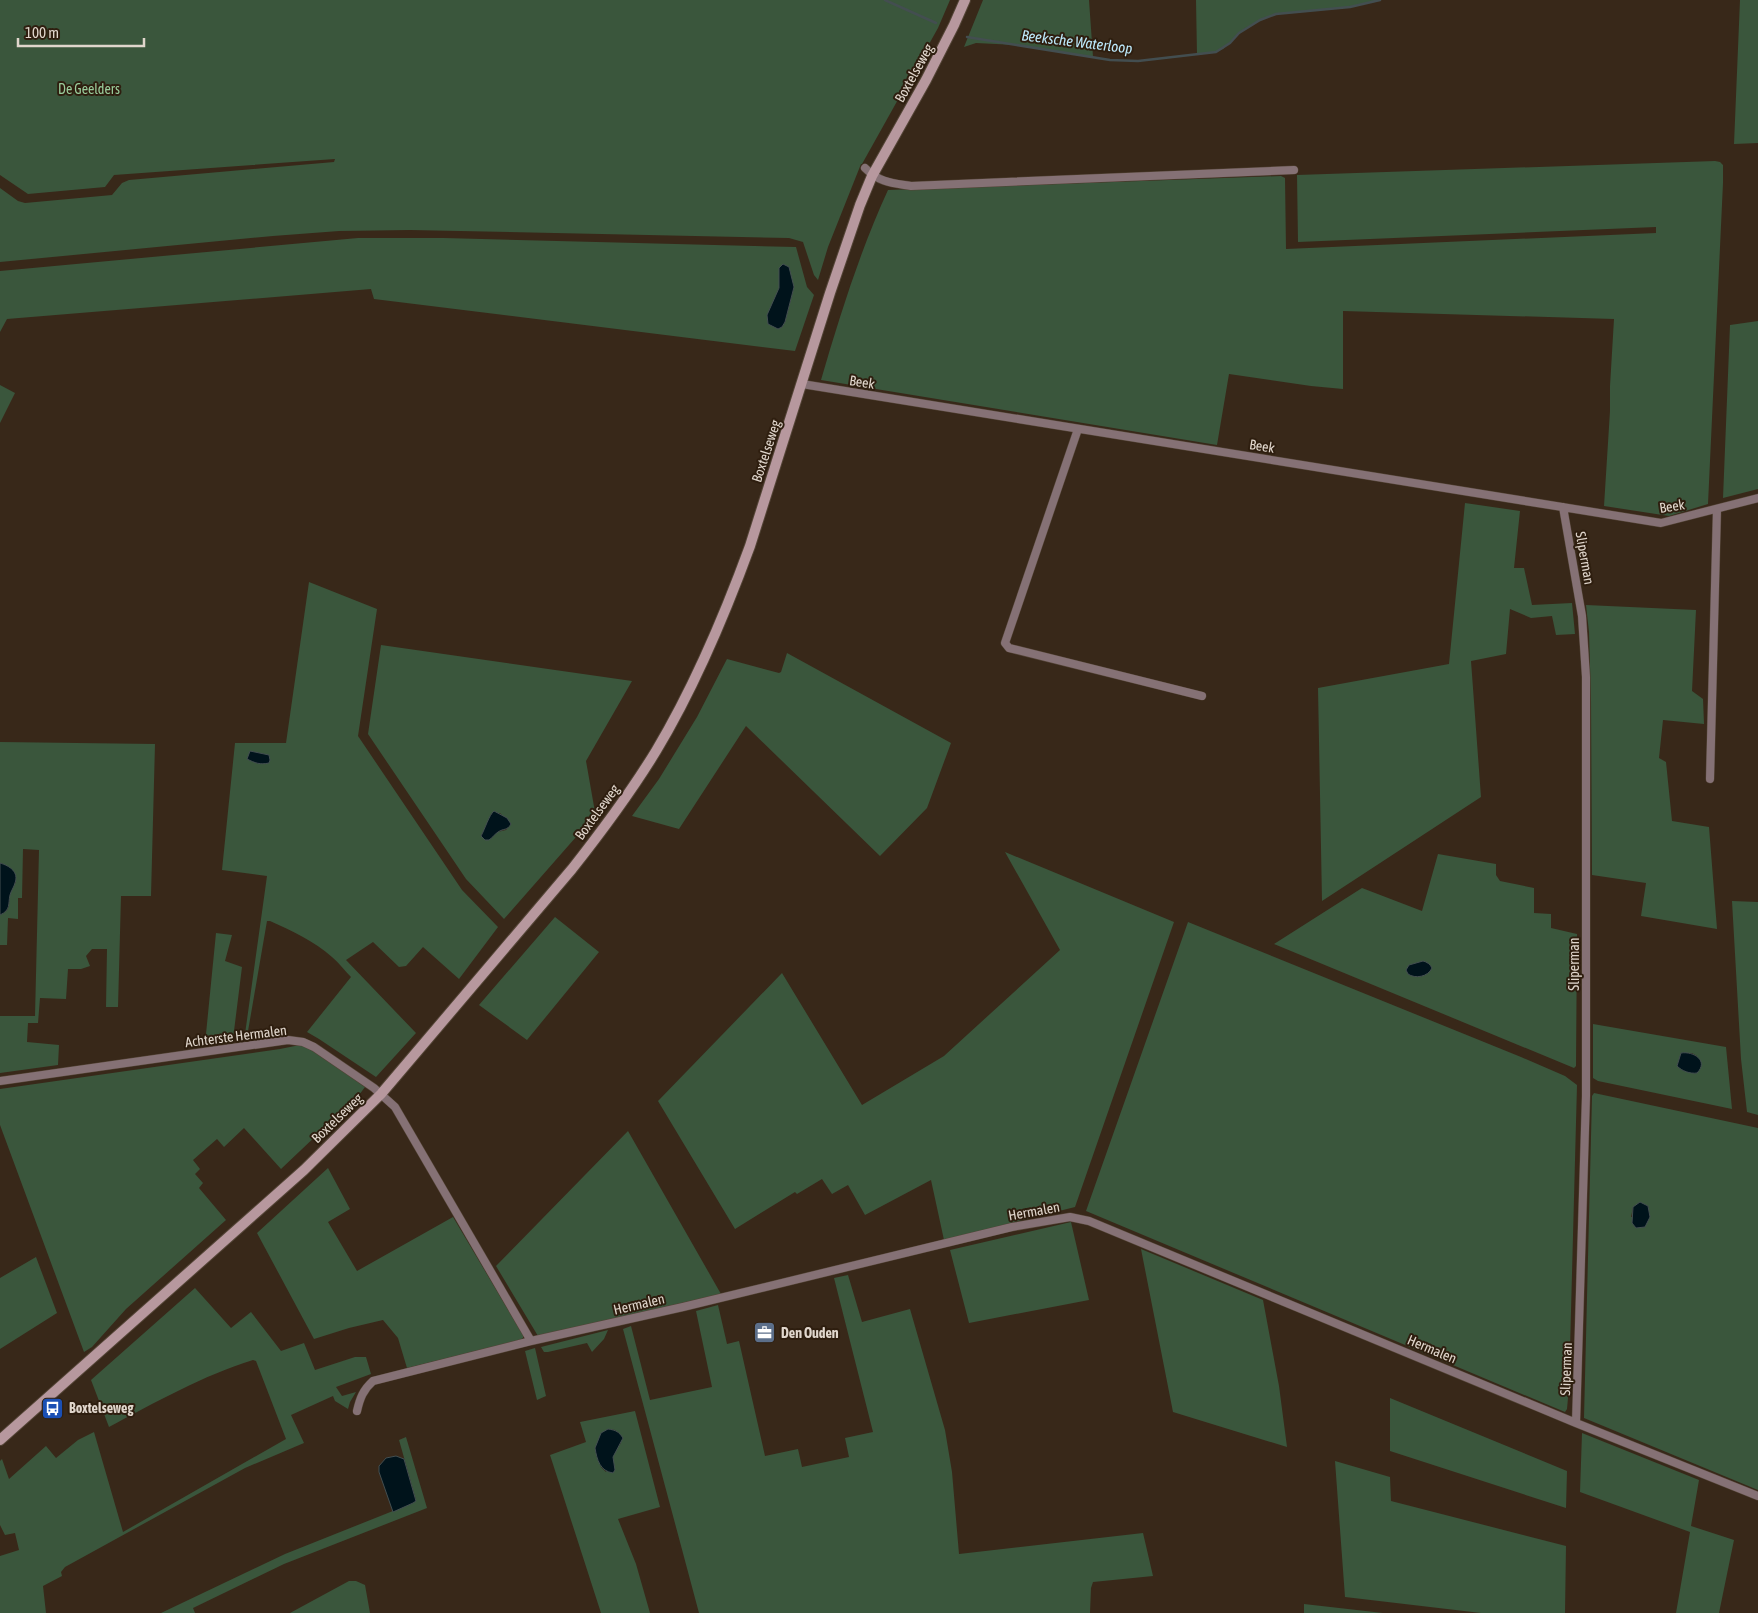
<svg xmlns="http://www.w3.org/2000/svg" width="1758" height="1613" font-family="'Asap Condensed',sans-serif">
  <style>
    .green { fill: #3a563c; fill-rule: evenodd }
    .water { fill: #00131b; stroke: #434e50 }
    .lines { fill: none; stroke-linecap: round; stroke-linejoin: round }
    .stream { stroke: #434e50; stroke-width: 2.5 }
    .minor-casing { stroke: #534436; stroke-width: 9 }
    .secondary-casing { stroke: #534436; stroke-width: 12 }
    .minor { stroke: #857175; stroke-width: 8 }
    .secondary { stroke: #b7989e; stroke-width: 10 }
    .labels { text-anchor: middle; stroke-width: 4; stroke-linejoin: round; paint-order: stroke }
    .street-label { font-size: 14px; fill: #e0d6cc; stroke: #2e1e0f }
    .park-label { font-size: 14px; fill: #9acd9c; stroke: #2e1e0f }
    .poi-label { font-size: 14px; font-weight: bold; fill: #e0d6cc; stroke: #2e1e0f; text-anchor: start }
    .water-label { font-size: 15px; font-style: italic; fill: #bdeafc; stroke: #2e1e0f }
  </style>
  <rect width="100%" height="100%" fill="#382819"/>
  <path class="green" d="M0,0H950L938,28L862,164H861L828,247L818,280L814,275L803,242L789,238L410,230L339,231L273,236L0,262V188L18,201L25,203L112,195L122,183L129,180L334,162L335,159L114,175L105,187L28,194L0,175Z
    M983,0H1089L1093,57L1016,45L976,43L964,47Z
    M1196,0H1380L1350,7L1276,14L1260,20L1244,29L1223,49L1216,52L1197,55Z
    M1740,0H1758V143L1734,144Z
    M1715,161L1720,162L1723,165V183L1708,504L1669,516L1604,506L1610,411V386L1614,319L1343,311V389L1311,386L1229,374L1217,445L821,380C840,315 860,251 888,190L1281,176L1285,178L1286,249L1656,233V227L1298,242L1297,175Z
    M358,238H444L796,247L807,287L814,295L795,351L374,299L371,289L7,319L0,332V271ZM779,268L794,287L785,322L782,327L778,329L776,296L779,288Z
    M1758,321V489L1723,498L1730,325Z
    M0,385L15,393L0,423Z
    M1465,503L1520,511L1514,568H1524L1532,605L1572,603L1575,634L1556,635L1552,616L1531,618L1510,609L1506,654L1471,661L1481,797L1322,901L1318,688L1449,664Z
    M309,582L377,609L358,736L462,890L498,927L459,979L423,947L406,966L399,967L373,942L346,960L416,1033L376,1077L319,1039L307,1032L351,977C345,971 339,963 332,957C314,941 292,931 270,921H267L247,1037L245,1034L267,876L222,870L235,743H286Z
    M1586,605L1696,610L1692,691L1703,699L1704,724L1663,720L1659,758L1666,762L1672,821L1709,827L1717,929L1641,916L1646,883L1592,875L1591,700L1589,632Z
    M381,645L632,681L586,761L595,812L583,829L504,919L466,879L368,734ZM500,813L511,824L506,830L481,836L489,822L491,814Z
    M787,653L951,743L927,808L880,856L746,726L679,829L632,816L659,779L697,717L727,659L779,673L781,672Z
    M0,742L155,744L151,896H121L118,1007H106L107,949H92L86,956L90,966L81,969H68L66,999L40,998L38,1023H28L27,1042L59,1045L58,1065L0,1073V1016H35L39,850L23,849L22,898H18V919L8,918L7,945H0V915C12,910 8,904 10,894C11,890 14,886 16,882L2,863H0Z
    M1005,852L1174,922L1075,1207L944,1240L931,1180L865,1215L848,1185L832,1194L822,1179L797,1194L795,1192L735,1229L658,1101L782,973L862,1105L944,1056L1060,950Z
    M1438,854L1496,864V875L1500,881L1534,888V913L1551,914V928L1577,934L1576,1066L1574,1068L1274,944L1362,888L1422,911Z
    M1732,901L1758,902V1115L1747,1112L1741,1059Z
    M555,917L599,952L527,1040L479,1005Z
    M1188,922L1521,1057L1565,1076L1577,1085L1569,1387L1567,1409L1565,1412L1086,1211Z
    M216,933L232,935L225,961L242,967L233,1039L205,1044Z
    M1593,1024L1726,1047L1732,1109L1598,1081L1593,1078ZM1681,1053H1692L1697,1056L1685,1071L1677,1066Z
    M300,1045C317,1048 349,1076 365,1087L359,1095L281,1169L244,1128L224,1147L217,1139L193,1160L200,1169L195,1174L203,1183L199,1188L226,1220L126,1309L92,1347L84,1352L0,1125V1089L280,1049Z
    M1594,1093L1758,1128V1490L1584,1418L1592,1096ZM1644,1204L1648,1206L1650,1217H1631L1633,1207Z
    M628,1131L721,1294L538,1336L496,1266Z
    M328,1168L350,1209L328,1222L357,1271L453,1217L523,1335V1338L520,1340L407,1368L398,1338L383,1320L349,1328L314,1339L257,1233Z
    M1071,1222L1089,1300L969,1323L950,1250Z
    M1141,1249L1263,1300L1279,1386L1287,1447L1173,1412Z
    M36,1257L57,1313L0,1349V1278Z
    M848,1275L862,1322L910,1309L945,1430L952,1472L959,1554L1143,1533L1153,1576L1093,1582L1091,1588L1090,1613H699L623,1329L631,1326L650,1400L712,1387L696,1311L718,1305L727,1344L739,1341L765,1456L798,1449L802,1467L849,1457L845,1438L873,1432L834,1278Z
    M195,1288L231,1328L251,1312L281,1351L304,1343L315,1370L355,1357H366L371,1374L336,1387L342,1396L356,1392L350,1402L348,1409L335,1401L333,1396L291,1415L304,1443L245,1468L65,1567L61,1572L62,1576L43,1586L46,1613H0V1556L19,1550L15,1533L5,1535L0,1525V1461L2,1459L9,1479L46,1446L56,1458L78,1440L94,1432L123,1532L286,1439L256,1361L253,1360C204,1375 154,1403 109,1427L91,1380Z
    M608,1330L604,1339L592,1352L587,1343L548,1352H544L541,1347Z
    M535,1348L546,1396L537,1400L525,1351Z
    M1390,1398L1567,1471L1566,1508L1390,1451Z
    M635,1411L660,1507L618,1519L636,1564L650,1613H601L550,1455L586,1442L580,1422ZM608,1429L615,1430L620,1434L621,1443L614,1453L606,1472L601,1467L595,1448Z
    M1582,1433L1699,1480L1691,1526L1734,1540L1719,1613H1676L1690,1532L1580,1492Z
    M406,1437L427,1508L284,1564L193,1608L195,1613H161L285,1554L413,1503L416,1500L399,1440Z
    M1335,1461L1390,1477L1391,1501L1566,1546L1565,1613H1481L1345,1597Z
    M349,1581H356L365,1585L370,1613H290Z
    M1304,1604L1383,1613H1304Z"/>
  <path class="water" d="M783,264L789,267L794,287L785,322L782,327L778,329L768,324L767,315L779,288V268Z
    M250,751L269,755L270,760L269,763C260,765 255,763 247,759Z
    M494,811L507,818L511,824C507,831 504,828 498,832C495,834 492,838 489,840H485L481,836C485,829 489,815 494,811Z
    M0,863C10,866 19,872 15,883C14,887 11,891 10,895C8,904 11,910 0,915Z
    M1423,961C1427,962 1430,964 1432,968C1428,977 1415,979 1408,974L1406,970L1409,965Z
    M1681,1053C1694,1051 1709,1061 1697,1073C1690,1074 1682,1071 1677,1066Z
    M1640,1202L1648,1206L1650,1217L1645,1227L1636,1228L1632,1223L1633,1207Z
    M608,1429C616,1430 619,1432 623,1438L613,1457L615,1470L613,1473C600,1471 597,1460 595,1448L601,1433Z
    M396,1456L404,1459L416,1501L413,1503L393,1512L379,1472V1466L386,1458Z"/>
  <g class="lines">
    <path class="stream" d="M885,0L936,23
      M967,37L1110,60L1138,61L1216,52L1230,43L1239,33L1260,20L1276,14L1350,7L1380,0"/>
    <defs>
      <path id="minor" d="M865,168C880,183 892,183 911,186L1294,170
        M802,384L1661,523L1758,498
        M1078,429L1005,643L1009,648L1202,696
        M1563,507L1582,616L1586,677V1096L1576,1423
        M1710,779L1717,509
        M0,1081L288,1040L303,1042L314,1047L374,1088L395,1107L531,1341
        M357,1411C360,1398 363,1390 373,1381L531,1341L683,1307L1012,1227L1070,1217L1089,1221L1576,1423L1758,1496"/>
      <path id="secondary" d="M0,1440L304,1170L381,1094L572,869C602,831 631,792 656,751C695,686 724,617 750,546L830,293L860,205L872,176L926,80L954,25L965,0"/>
    </defs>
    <use href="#minor" class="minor-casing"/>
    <use href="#secondary" class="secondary-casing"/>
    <use href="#minor" class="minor"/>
    <use href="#secondary" class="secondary"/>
  </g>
  <defs>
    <symbol id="office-square" viewBox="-11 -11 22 22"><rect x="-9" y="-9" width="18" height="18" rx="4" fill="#5c6f8a" stroke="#2e1e0f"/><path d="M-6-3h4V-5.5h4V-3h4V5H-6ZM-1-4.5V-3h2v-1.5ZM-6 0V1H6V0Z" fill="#fff"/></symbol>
    <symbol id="bus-square" viewBox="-11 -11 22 22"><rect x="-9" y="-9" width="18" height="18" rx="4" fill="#1a4fb4" stroke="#2e1e0f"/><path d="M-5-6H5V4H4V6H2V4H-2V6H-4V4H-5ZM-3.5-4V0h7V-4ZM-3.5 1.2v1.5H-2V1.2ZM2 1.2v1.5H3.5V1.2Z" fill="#fff"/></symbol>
  </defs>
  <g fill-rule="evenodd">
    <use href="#office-square" x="752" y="1320" width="25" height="25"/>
    <use href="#bus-square" x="40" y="1396" width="25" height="25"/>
  </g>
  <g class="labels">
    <g class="street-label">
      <text transform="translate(914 73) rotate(-61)" y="5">Boxtelseweg</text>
      <text transform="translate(862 382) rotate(9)" y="5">Beek</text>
      <text transform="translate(1262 446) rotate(9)" y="5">Beek</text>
      <text transform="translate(766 451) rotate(-72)" y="5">Boxtelseweg</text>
      <text transform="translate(1672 506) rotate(-9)" y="5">Beek</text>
      <text transform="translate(1585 558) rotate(80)" y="5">Sliperman</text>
      <text transform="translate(597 812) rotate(-54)" y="5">Boxtelseweg</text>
      <text transform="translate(1574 964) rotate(-90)" y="5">Sliperman</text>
      <text transform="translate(236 1036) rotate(-7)" y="5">Achterste Hermalen</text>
      <text transform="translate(337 1118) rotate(-44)" y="5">Boxtelseweg</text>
      <text transform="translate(1034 1211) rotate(-10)" y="5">Hermalen</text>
      <text transform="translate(639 1304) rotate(-13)" y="5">Hermalen</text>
      <text transform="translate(1432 1349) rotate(23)" y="5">Hermalen</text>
      <text transform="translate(1566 1369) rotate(-88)" y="5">Sliperman</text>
    </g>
    <g class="park-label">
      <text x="89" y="94">De Geelders</text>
    </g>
    <g class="poi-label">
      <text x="781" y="1338">Den Ouden</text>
      <text x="69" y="1413">Boxtelseweg</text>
    </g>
    <g class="water-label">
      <text transform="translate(1077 42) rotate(7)" y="5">Beeksche Waterloop</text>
    </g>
  </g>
  <path d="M18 38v8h126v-8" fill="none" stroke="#e0d6cc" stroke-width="2.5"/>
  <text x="25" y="38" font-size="15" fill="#e0d6cc" stroke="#2e1e0f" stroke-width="4" paint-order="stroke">100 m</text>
</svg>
